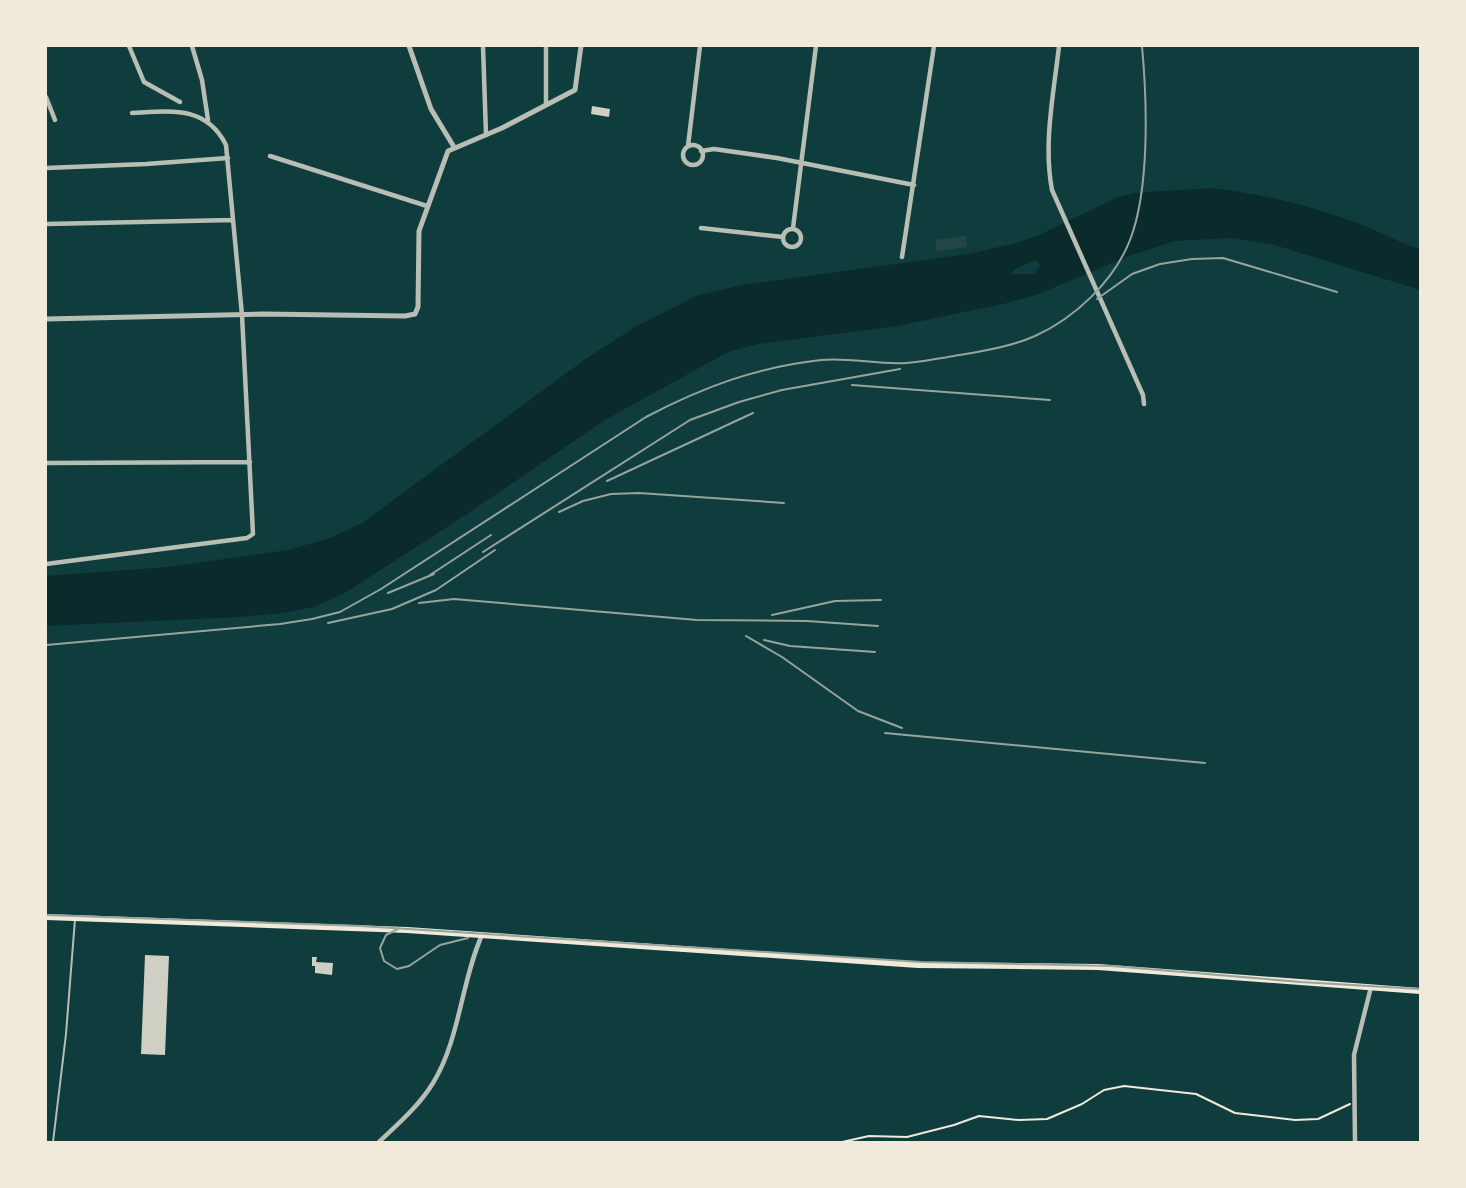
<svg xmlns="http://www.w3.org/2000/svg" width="1466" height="1188" font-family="'Fira Sans Condensed',sans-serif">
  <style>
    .green { fill: #244646 }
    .water { fill: #0a2a2b; fill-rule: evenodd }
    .building { fill: #cfcfc3 }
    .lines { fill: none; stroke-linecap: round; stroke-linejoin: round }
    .path { stroke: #f1e9da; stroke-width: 2 }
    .service { stroke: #b8beb3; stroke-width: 2 }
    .minor { stroke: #b8beb3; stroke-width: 4.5 }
    .tertiary { stroke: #b8beb3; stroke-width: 5 }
    .primary { stroke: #f1e9da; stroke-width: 6 }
    .tram { stroke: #97a49c; stroke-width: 2 }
    .rail { stroke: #97a49c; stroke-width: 2 }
  </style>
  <rect width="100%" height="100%" fill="#0f3d3e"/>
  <path class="green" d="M966,236L967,247L937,251L935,240Z"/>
  <path class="water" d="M1212,188C1263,194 1312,206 1360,224C1381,231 1400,244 1420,249V290L1275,245L1231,238L1175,241L1129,256L1036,295L1003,304L897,326L758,344L728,352L605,420L467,514L345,593L314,607L283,613L239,617L46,626V576L168,567L288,550L330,538L362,523L587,358L635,327L696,296L741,285L968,254L1017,243L1039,235L1118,197L1134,193ZM1034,261L1038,262L1040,266L1034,274H1010L1015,269Z"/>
  <path class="building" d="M592,106L610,109L609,117L591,114Z
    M145,955L169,956L165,1055L141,1054Z
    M312,957H317L316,962L333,963L332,975L315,973V966H312Z"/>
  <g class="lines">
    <path class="path" d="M842,1142L869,1136L907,1137L954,1125L979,1116L1019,1120L1047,1119L1082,1104L1104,1090L1124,1086L1196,1094L1235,1113L1295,1120L1318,1119L1350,1104"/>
    <path class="service" d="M53,1142L66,1034L75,919"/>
    <path class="minor" d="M129,46L144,82L180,102
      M192,46L202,80L208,120
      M483,46L486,135
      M546,46V105
      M1059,46C1054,92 1043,143 1052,190L1143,395L1144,404
      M46,97L55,120
      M683 155a10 10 0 1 1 20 0a10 10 0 1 1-20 0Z
      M688,146L700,46
      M701,151L714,149L777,158L914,185
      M270,156L427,206
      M46,168L146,164L228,158
      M46,224L233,220
      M701,228L783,237
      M793,228L816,46
      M783 238a9 9 0 1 1 18 0a9 9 0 1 1-18 0Z
      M902,257L934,46
      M46,463L250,462
      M46,564L247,538L253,534L242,315L226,145C206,105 170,111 132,113
      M379,1142C398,1124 419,1106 433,1083C460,1039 461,982 482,935
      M1355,1142L1354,1055L1371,987"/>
    <path class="tertiary" d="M409,46L431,109L454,147
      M46,319L263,314L405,316L415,314L418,307L419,231L448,151L502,128L575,90L581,46"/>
    <path class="primary" d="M46,917L407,930L918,965L1098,967L1420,991"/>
    <path class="tram" d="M46,915L361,926L921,962L1112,966L1301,982L1420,989
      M400,928L386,935L380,948L384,961L397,969L409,966L440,945L468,938"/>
    <path class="rail" d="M1097,299L1132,274L1160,264L1192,259L1223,258L1337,292
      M852,385L1050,400
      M607,481L753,413
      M559,512L583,501L611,494L639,493L784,503
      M483,552L690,420L739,402L782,390L900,369
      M427,577L491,535
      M388,593L434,574
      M419,603L454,599L697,620L807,621L878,626
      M772,615L835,601L881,600
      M328,623L392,609L436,590L495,550
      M746,636L782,657L858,711L902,728
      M764,640L790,646L875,652
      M46,645L280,624L312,619L340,612L381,589L646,417C703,387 757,367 821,360C849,357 878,365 906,363C920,362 934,359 948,357C977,352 1008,348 1035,336C1075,318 1114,281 1130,240C1150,189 1147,100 1142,46
      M885,733L1205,763"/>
  </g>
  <rect width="1466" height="1188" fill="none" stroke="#f1e9da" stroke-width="94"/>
</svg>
